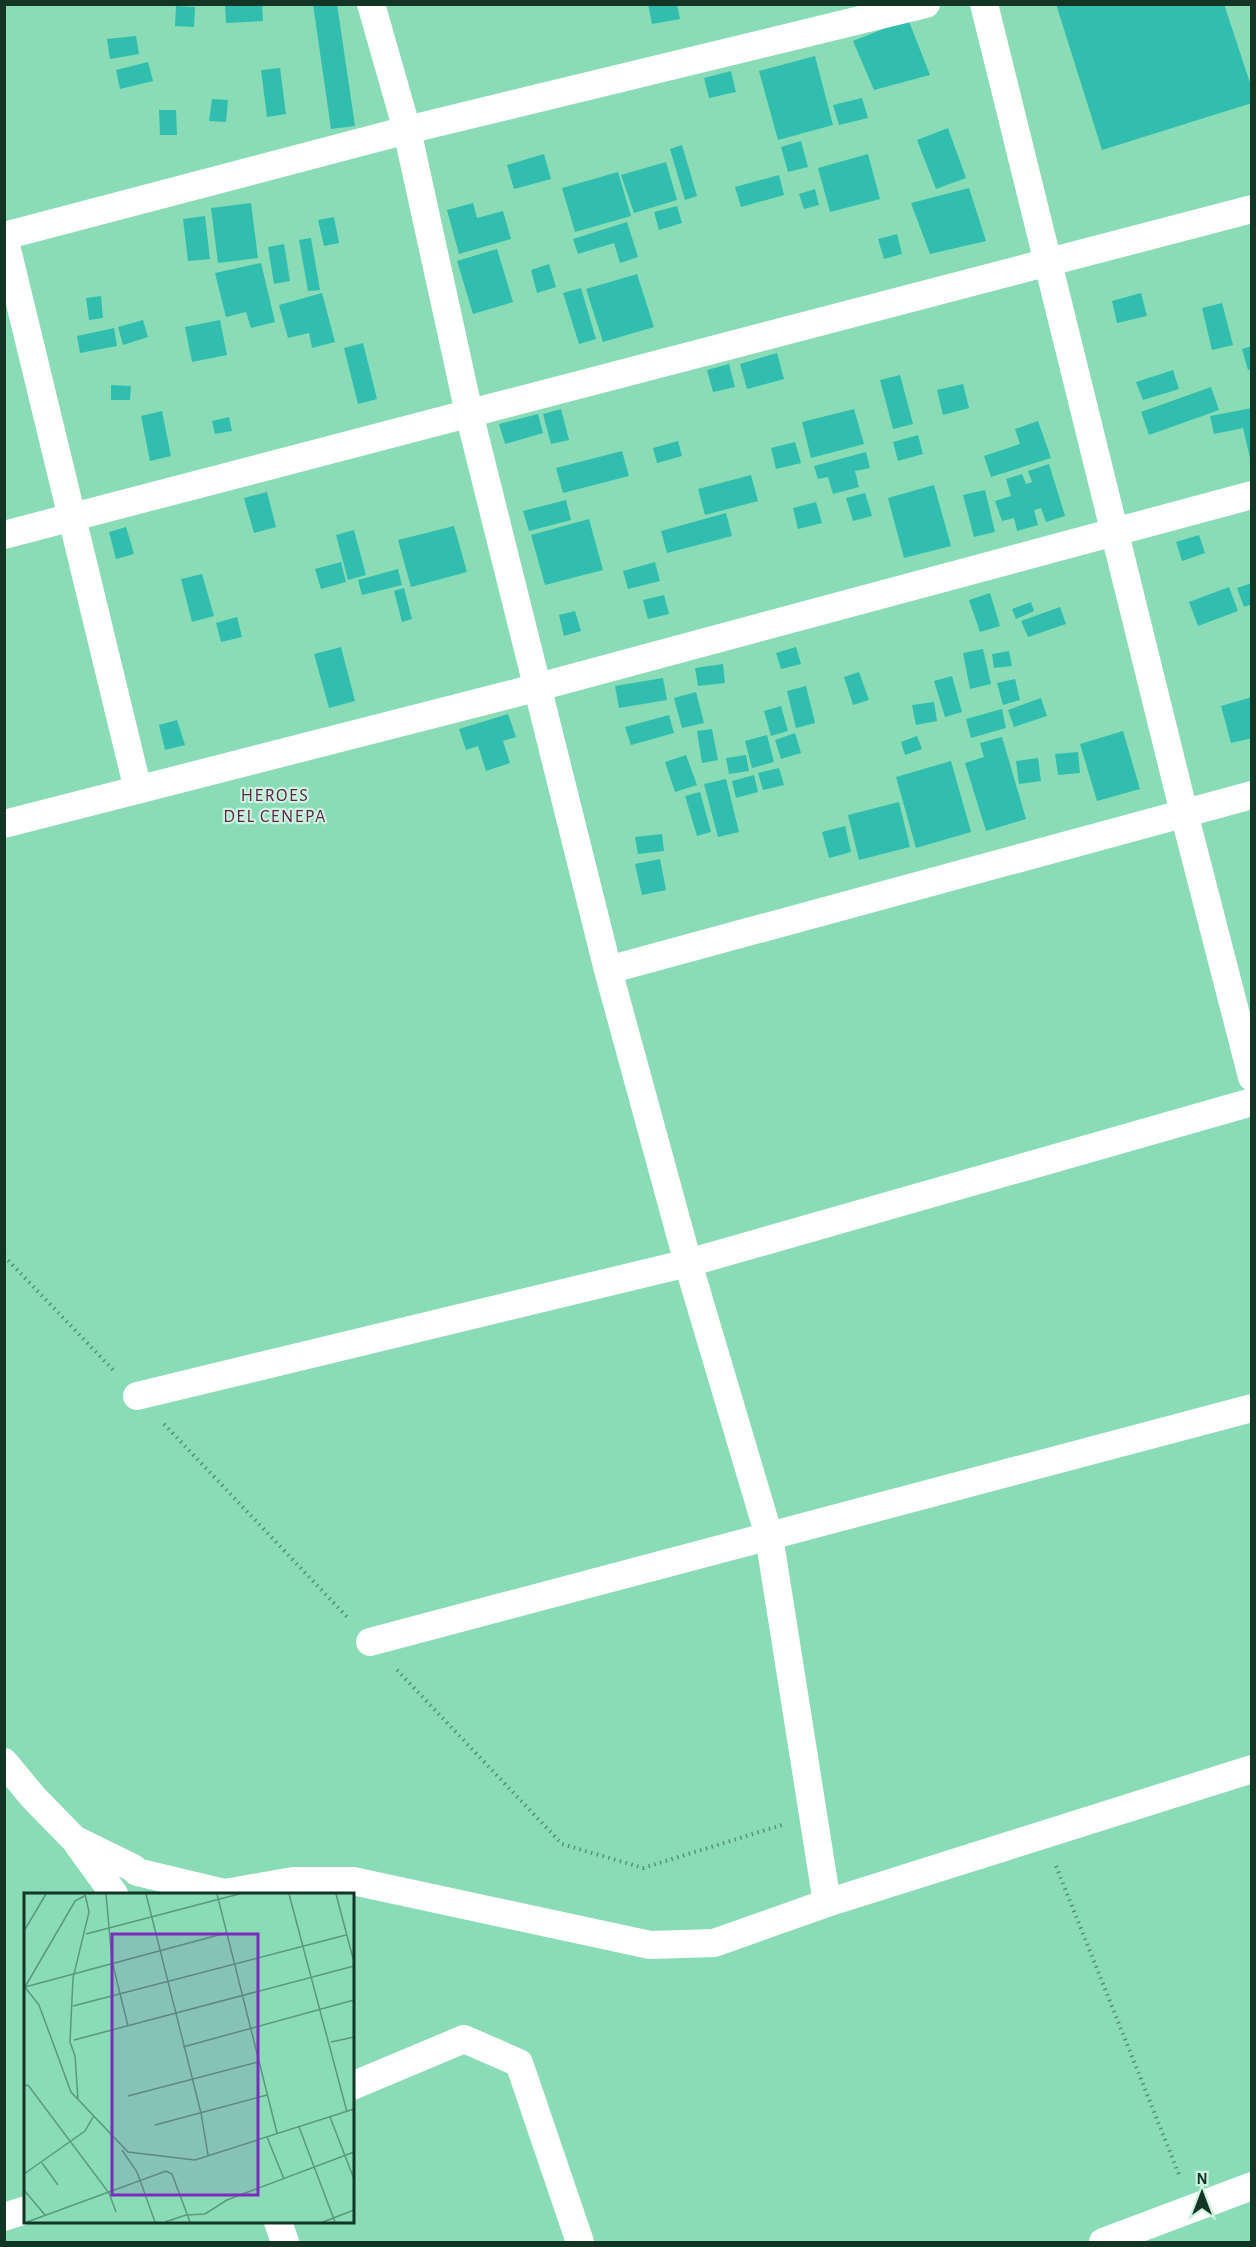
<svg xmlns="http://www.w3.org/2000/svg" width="1256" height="2247" font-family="'Alegreya Sans',sans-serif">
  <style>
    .building { fill: #32beae }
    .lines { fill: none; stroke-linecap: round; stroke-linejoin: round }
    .path { stroke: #559377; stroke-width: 4; stroke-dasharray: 1.5 4.5; stroke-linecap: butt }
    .street { stroke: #fff; stroke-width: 28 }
    .labels { text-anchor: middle; stroke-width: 4.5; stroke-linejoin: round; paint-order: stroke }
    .neighbourhood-label { font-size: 18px; letter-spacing: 1.5px; fill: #60244a; stroke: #ccf3df }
    .inset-road { fill: none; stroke: #59997c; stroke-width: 1.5 }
    .view { fill: #7b2cbf; fill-opacity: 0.15; stroke: #7b2cbf; stroke-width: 3 }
    .inset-edge { fill: none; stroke: #123526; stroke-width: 3 }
  </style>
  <rect width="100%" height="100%" fill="#89dcb6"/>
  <path class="building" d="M225,4H262L263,21L226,23Z
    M313,4H337L355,126L331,129Z
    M648,4H677L680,19L652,24Z
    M1056,4H1224L1252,89V103L1102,150Z
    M176,6L195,7L194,27L175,26Z
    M908,19L930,75L874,90L853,41Z
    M136,36L139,54L110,59L107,39Z
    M815,56L833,125L778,140L759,71Z
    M148,62L153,81L120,89L116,70Z
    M280,68L286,114L267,117L261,70Z
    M731,71L736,92L709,98L704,78Z
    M862,98L868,118L839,125L833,105Z
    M212,99L228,100L226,122L209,121Z
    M159,110H176L177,135H160Z
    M948,128L966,178L936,189L917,140Z
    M801,141L808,167L788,172L781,147Z
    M682,145L697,196L685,200L670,149Z
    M544,154L551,179L514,189L507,165Z
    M868,154L880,199L830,212L818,168Z
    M666,162L677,200L634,213L621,175Z
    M618,172L631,216L575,232L562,188Z
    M779,175L784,195L741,207L735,187Z
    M969,188L986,241L930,254L911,203Z
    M815,189L819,205L804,209L799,194Z
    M251,203L258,258L218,263L211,208Z
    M473,203L477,218L503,211L511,239L459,254L447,210Z
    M677,206L682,223L659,230L654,212Z
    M205,216L210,259L188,261L183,219Z
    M334,217L339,243L324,246L318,220Z
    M627,222L638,257L620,263L614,243L578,254L573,239Z
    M897,234L902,254L884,259L878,239Z
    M311,238L320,290L308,291L299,240Z
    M284,244L290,281L274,284L268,247Z
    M497,249L513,302L473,314L457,261Z
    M261,263L275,322L251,328L246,312L226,317L215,273Z
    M549,264L556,287L537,293L531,270Z
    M637,274L654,327L603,342L586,289Z
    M581,288L596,339L579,344L563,293Z
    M322,293L335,342L312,348L309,333L288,338L279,305Z
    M1141,293L1147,316L1117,323L1112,301Z
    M101,296L103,318L89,320L86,298Z
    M1222,303L1233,345L1212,350L1202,308Z
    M143,320L148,337L123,345L118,327Z
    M220,320L227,355L192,362L185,327Z
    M114,328L117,346L80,353L77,336Z
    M363,343L377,399L358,404L344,348Z
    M1252,346V369L1248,370L1242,349Z
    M777,353L784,379L747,389L740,364Z
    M729,364L735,387L713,392L707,370Z
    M1173,370L1179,389L1143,400L1136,382Z
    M900,375L913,424L893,429L880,380Z
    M963,384L969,408L943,415L937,390Z
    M111,385L131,386L130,400H111Z
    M1211,387L1219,410L1149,435L1141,412Z
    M1252,408V458H1250L1243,428L1214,434L1210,416Z
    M561,409L569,440L551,444L543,414Z
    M854,409L864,444L811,458L802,422Z
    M162,411L171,456L150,461L141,416Z
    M538,414L543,433L505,444L499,424Z
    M229,417L232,431L215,434L212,421Z
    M1038,421L1051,458L991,477L984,456L1020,444L1015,429Z
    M918,435L923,454L898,461L893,442Z
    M678,441L682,456L657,463L653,448Z
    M795,442L801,463L776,469L771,448Z
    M622,451L629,476L563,493L556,468Z
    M866,452L870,468L855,471L859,487L833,494L828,477L818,479L814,466Z
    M1049,464L1065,516L1046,522L1041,508L1034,510L1038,525L1017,531L1014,518L1002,521L995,501L1011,496L1006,479L1022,474L1026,484L1032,482L1028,471Z
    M751,475L758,501L705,515L698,489Z
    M934,485L951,546L904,558L888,498Z
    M985,490L995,532L974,537L963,495Z
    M267,492L276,527L254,533L244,498Z
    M865,493L872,516L853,521L846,498Z
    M566,500L571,520L529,531L523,511Z
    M816,502L822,523L798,529L793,508Z
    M726,513L732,536L667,553L661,531Z
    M589,519L603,570L545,585L531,535Z
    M454,526L467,572L411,587L398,540Z
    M126,527L134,554L116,559L109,532Z
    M354,530L366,575L348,580L336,535Z
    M1199,535L1205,553L1182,561L1176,542Z
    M341,562L346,582L321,589L315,569Z
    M655,562L660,581L628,589L623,571Z
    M398,569L402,585L362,595L358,580Z
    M202,574L214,616L192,622L181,579Z
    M1252,583V604L1244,607L1237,588Z
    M1229,587L1238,611L1198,626L1189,602Z
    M404,588L412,619L402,622L394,591Z
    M990,593L1000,626L980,632L969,600Z
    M664,595L669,614L648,619L643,600Z
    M1031,602L1034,611L1016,619L1012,609Z
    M1060,607L1066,624L1028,637L1021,621Z
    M575,611L581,631L564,636L559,615Z
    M237,617L242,637L221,642L216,623Z
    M341,647L355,701L329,708L314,654Z
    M796,647L801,664L781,669L776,653Z
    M983,649L991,684L970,689L963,653Z
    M1009,651L1012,666L994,668L992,654Z
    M723,664L725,683L698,686L695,668Z
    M859,672L869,700L853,705L844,677Z
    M952,676L962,712L945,717L934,681Z
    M663,678L667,700L619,708L615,686Z
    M1015,679L1020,700L1003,705L997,683Z
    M806,686L815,723L796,728L787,691Z
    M696,692L704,723L682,728L674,698Z
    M1252,697V738L1231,743L1221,706Z
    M1041,698L1047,716L1014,727L1008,710Z
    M934,702L937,721L916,725L912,705Z
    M781,706L788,731L771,736L764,711Z
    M1002,709L1006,728L971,738L966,719Z
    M508,714L516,737L503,741L510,763L486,771L478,746L466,750L459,729Z
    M669,715L674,733L631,745L625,727Z
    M177,720L185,745L165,750L159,725Z
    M712,729L718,760L702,763L697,731Z
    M1123,731L1140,789L1097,801L1080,744Z
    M795,733L801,753L781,759L775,740Z
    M767,735L774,762L752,768L745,741Z
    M917,736L922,749L905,755L901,742Z
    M1002,737L1026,819L986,831L965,763L984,757L980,743Z
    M1078,752L1080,773L1058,775L1055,754Z
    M686,755L697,785L675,792L665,762Z
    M746,755L749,771L729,774L726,758Z
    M1038,758L1041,781L1019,784L1016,761Z
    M951,761L971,832L916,848L896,777Z
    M779,768L784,785L763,790L758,773Z
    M754,775L758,792L736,798L732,781Z
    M726,779L739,832L718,837L704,784Z
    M700,792L711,832L697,836L685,796Z
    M899,802L910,847L859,860L848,815Z
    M845,826L851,852L829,858L822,832Z
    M662,834L664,851L638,854L635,837Z
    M660,859L666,890L642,895L635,864Z"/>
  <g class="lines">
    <path class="path" d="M4,1256L116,1373
      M164,1424L349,1619
      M397,1670L562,1844L643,1868L782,1825
      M1056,1866L1180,2177"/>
    <path class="street" d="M371,4L407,130L469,413L608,970L688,1263L769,1536L827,1903
      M984,4L1184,813L1252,1077
      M4,236L407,130L926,4
      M4,237L138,790
      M4,535L1252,209
      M4,824L516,693L1252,495
      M608,970L1252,795
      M137,1396L688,1263L1252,1102
      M370,1642L1252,1408
      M4,1762L33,1797L74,1839L133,1868L137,1872L225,1893L293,1881H353L650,1945L714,1943L827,1903L1252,1769
      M77,1843L114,1894
      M352,2086L464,2039L519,2063L580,2242
      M4,2217L26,2210
      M278,2222L285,2242
      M1103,2242L1252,2186"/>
  </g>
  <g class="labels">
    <g class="neighbourhood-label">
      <text x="275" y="801">HEROES<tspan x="275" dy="21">DEL CENEPA</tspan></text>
    </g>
  </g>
  <g transform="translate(24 1893)">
    <rect width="330" height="330" fill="#89dcb6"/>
    <path class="inset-road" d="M82,1L88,68L104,133M122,1L177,220L184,262M193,1L253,240M265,1L323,219M312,1L330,69M0,38L22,1M62,41L215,1M0,93L15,112L47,199L104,259L171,267L330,216M1,94L202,40M1,94L51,8L62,2M49,113L322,42M50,147L330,73M307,149L330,144M159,154L330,107M0,193L4,192L85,300L92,319M104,203L234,169M54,207L51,163L46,149L49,85L65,19L61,1M306,224L330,286M131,232L243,202M275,234L311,329M243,244L260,286M98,257L113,279L131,329M18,270L34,292M0,281L61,238L69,224M0,297L21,322M3,329L142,278L148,281L166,329M141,329L162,322L181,321L203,307L330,259M299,329L330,317"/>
    <path class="view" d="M88,41H234V302H88Z"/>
    <rect width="330" height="330" class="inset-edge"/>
  </g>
  <rect width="1256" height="2247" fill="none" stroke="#123526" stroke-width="12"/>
  <g transform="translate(1202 2193)" stroke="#ccf3df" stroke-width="4.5" paint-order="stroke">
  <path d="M0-4.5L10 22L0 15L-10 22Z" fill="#123526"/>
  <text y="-9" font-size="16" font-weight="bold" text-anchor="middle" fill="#123526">N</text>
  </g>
</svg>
